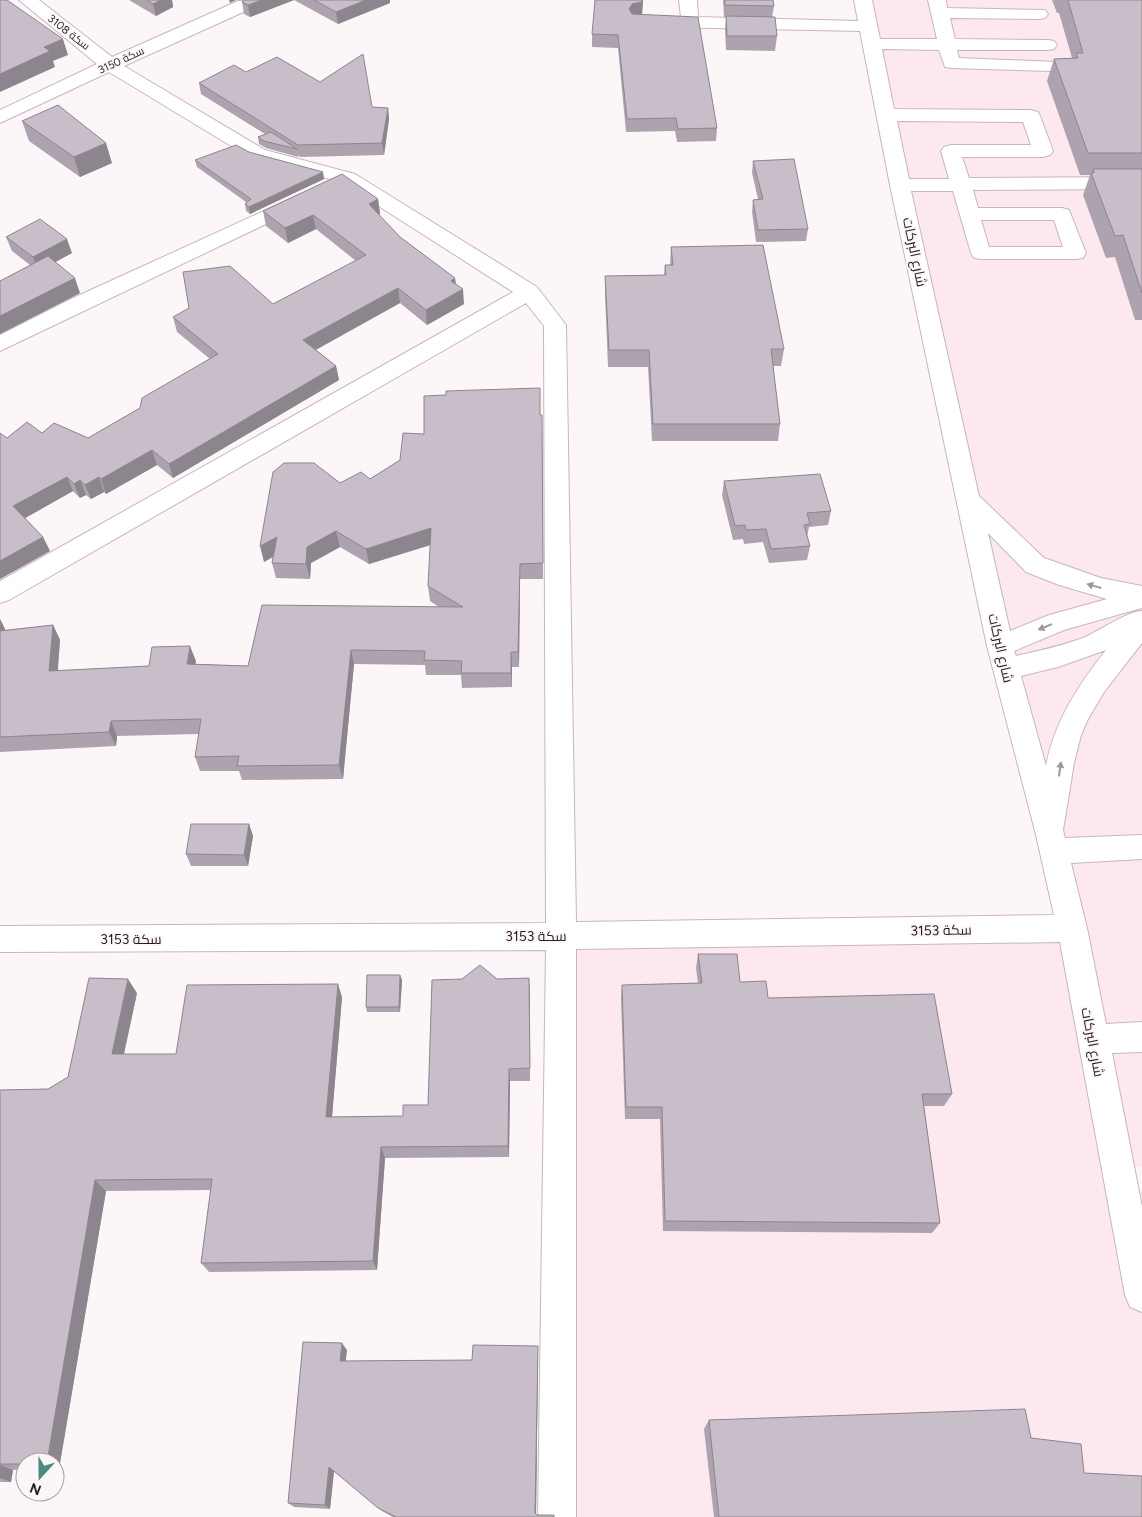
<svg xmlns="http://www.w3.org/2000/svg" width="1142" height="1517" font-family="Figtree,Cairo,sans-serif">
  <style>
    .built { fill: #fde8ef }
    .lines { fill: none; stroke-linecap: round; stroke-linejoin: round }
    .minor-casing { stroke: #c7b6bc; stroke-width: 2 }
    .minor { fill: #fff; fill-rule: evenodd }
    .wall { fill: #aca3ae }
    .shaded-wall { fill: #8c858d }
    .building { fill: #c8beca; stroke: #8c858d }
    .oneway { fill: #9c9a9b }
    .labels { text-anchor: middle; stroke-width: 4; stroke-linejoin: round; paint-order: stroke }
    .far-street-label { font-size: 11px; fill: #241e20; stroke: #fdf6f9 }
    .street-label { font-size: 14px; fill: #241e20; stroke: #fdf6f9 }
  </style>
  <rect width="100%" height="100%" fill="#fdf6f9"/>
  <path class="built" d="M862,0H1142V1167H1117L1142,1295V1517H557L561,936L1062,929Z"/>
  <g class="lines">
    <defs>
      <path id="minor" d="M19,0H39L112,57L238,1H250L253,5L250,9L124,66L265,150L355,174L537,287L566,325L576,922L1054,915L1036,835L987,646L890,185L860,31L662,27L656,26L653,22L656,18L681,17L679,0H697L698,17L858,21L854,0H872L880,39H937L928,0H946L947,8L1045,10L1048,14L1045,18L1039,19L950,18L955,39L1048,40L1054,41L1057,45L1054,49L1048,50H957L959,58L1057,62L1060,66L1057,70L1051,71L951,68L945,67L939,50L882,49L894,109L1031,110L1038,112L1040,116L1053,151L1050,155L1043,157H962L969,178L1142,177V189L973,190L978,208H1062L1069,210L1086,253L1083,258L1076,259H981L974,258L971,253L953,191H911L979,496L1044,558L1101,578L1142,586V608L1064,630L1014,651L1016,656C1038,651 1061,646 1083,638C1097,632 1130,610 1142,611V643L1104,692L1088,719L1081,735L1074,763L1063,830L1065,838L1142,835V859L1071,863L1087,928L1106,1024L1142,1022V1052L1112,1053L1142,1207V1312L1130,1307L1125,1295L1060,942L576,949V1517H538L546,950L0,952V926L546,923L544,326L526,303L9,600L0,603V581L513,292L341,182L251,158L109,72L0,123V110L97,64ZM897,121L1023,122L1031,145H951L944,147L941,151L949,179H909ZM981,220H1054L1063,247H989ZM988,533L1026,572L1059,585L1107,599L1049,615L1010,631ZM1106,650C1079,684 1054,722 1046,766L1021,676L1058,667Z
        M299,195L306,197L309,201L306,205L0,351V335L71,299Z"/>
    </defs>
    <use href="#minor" class="minor-casing"/>
    <use href="#minor" class="minor"/>
  </g>
  <path class="wall" d="M129,0H172L173,7L156,16Z
    M244,0H390V3L338,24L294,0L250,17L244,14L242,2Z
    M643,0L642,14L717,128L716,141L677,142L675,131L626,132L618,48L592,47V34Z
    M723,0H773L774,6L772,17L777,36L775,51L726,50L725,30L726,17H724Z
    M1052,0H1142V320H1135L1115,257L1106,258L1083,195L1090,175H1080L1047,81L1054,59L1072,58L1059,13H1057Z
    M246,72L320,82L372,107L388,108L389,119L384,155L300,157L298,155V157L266,148L259,144L258,137L265,134L201,94L199,83Z
    M22,121L112,163L80,177L29,141Z
    M249,152L324,179L250,214L246,211L245,204L246,202L197,167L195,160Z
    M753,161L808,229L806,241L756,242L752,212L753,200L758,199L752,173Z
    M378,199L380,214L379,215L400,237L455,278L456,284L464,304L427,325L400,303L316,350L336,366L339,380L173,478L157,465L106,494L104,492L91,499L86,495L80,498L73,491L25,518L43,537L50,551L0,579L7,438L42,433L88,438L140,408L210,359L177,332L173,317L273,304L356,261L316,229L288,243L266,226L263,211Z
    M6,237L72,253L55,262L80,293L0,334V281L30,265L12,251Z
    M671,247L784,349L781,366H773L780,424L778,441H652L648,367H608L605,294V276L664,275L665,265H670Z
    M540,415L542,431L543,579H520L519,667H512V687L462,688L461,675H426L425,665L354,664L343,779L242,780L239,771H200L195,757L199,734L117,736L116,746L0,752V619L5,629V630L53,625L60,640L58,671L149,666L196,661L195,664L248,666L439,607L430,601L428,586L431,545L369,564L340,547L311,563L310,579L276,578L272,563L273,557L264,562L340,483L370,479L400,460L424,434Z
    M724,481L831,511L828,525L809,527L807,537L810,546L807,560L769,563L763,542L744,544L743,539L733,540L722,495Z
    M249,824L253,836L248,866H191L186,854Z
    M698,954L740,982L768,998L952,1094L944,1106H924L940,1223L932,1233L663,1231L660,1119H625L621,999L622,985L698,983L696,968Z
    M400,975L402,980L400,1012H367L366,1007Z
    M497,979L530,992V1081H510L509,1157L385,1158L377,1270L209,1272L201,1263L211,1190L106,1191L59,1469H55V1462H25V1469L13,1470L11,1482H0V1090L48,1089L68,1077L137,993L124,1054H176L342,997L332,1117L403,1116L428,1105Z
    M347,1350L345,1361L472,1360L538,1353L536,1514L537,1515L554,1517H393L382,1511L334,1471L330,1509L294,1507L288,1503Z
    M709,1420L1031,1438L1084,1473L1142,1517H714L704,1429Z"/>
  <path class="shaded-wall" d="M161,0H172L173,7L156,16L153,4Z
    M229,0H236L230,3Z
    M262,0H294L250,17L248,5Z
    M366,0H390V3L338,24L336,12Z
    M643,0L642,15L632,17L629,9L632,4Z
    M63,39L68,55L53,61L55,67L0,92V74L44,47Z
    M388,108L389,119L384,155L382,143Z
    M106,143L112,163L80,177L74,157Z
    M323,172L324,179L250,214L249,207Z
    M378,199L380,214L371,219L369,204Z
    M313,215L316,229L288,243L285,228Z
    M67,239L72,253L39,271L33,257Z
    M75,278L80,293L0,334V316Z
    M455,278L456,292L463,289L464,304L427,325L426,310L451,281Z
    M398,288L400,303L306,355L303,340Z
    M336,366L339,380L173,478L169,464Z
    M152,450L157,465L106,494L101,479Z
    M67,477L73,491L20,521L13,506Z
    M99,477L104,492L91,499L85,485Z
    M80,480L86,495L80,498L74,484Z
    M431,528L433,544L369,564L366,549Z
    M336,531L340,547L311,563L310,579L306,564L307,547Z
    M43,537L50,551L0,579V561Z
    M277,537L281,552L264,562L260,546Z
    M520,564V579L519,667L518,652Z
    M0,619L5,629L1,646L0,644Z
    M53,625L60,640L56,686L49,671Z
    M190,646L196,661L193,679L187,664Z
    M351,650L354,664L343,779L339,765Z
    M511,652L512,667V687L511,673Z
    M111,721L117,736L116,746L109,732Z
    M249,824L253,836L248,866L244,855Z
    M400,975L402,980L400,1012L399,1007Z
    M529,978L530,992V1081V1068Z
    M128,979L137,993L121,1067L112,1054Z
    M338,984L342,997L331,1129L326,1117Z
    M509,1069L510,1081L509,1157L508,1146Z
    M381,1147L385,1158L377,1270L373,1261Z
    M95,1180L106,1191L59,1469L55,1467V1462H47Z
    M342,1343L347,1350L345,1368L340,1361Z
    M538,1346V1353L536,1517L535,1513Z
    M0,1465L13,1470L11,1482L0,1478Z
    M329,1467L334,1471L330,1509L325,1505Z"/>
  <path class="building" d="M0,0H7L63,39L44,47L50,51L0,74Z
    M147,0H161L153,4Z
    M244,0H262L248,5L242,2Z
    M314,0H366L336,12Z
    M595,0H642V2L632,4L629,9L632,14L698,17L717,128L678,129L676,118L627,119L618,35L592,34Z
    M725,0H773L774,6L725,5Z
    M1068,0H1142V153H1088L1054,59L1078,58L1076,53H1083Z
    M726,16L775,17L777,36H727Z
    M363,54L372,107L388,108L382,143L298,145L199,83L234,65L246,72L277,57L320,82Z
    M58,105L106,143L74,157L22,121Z
    M271,132L297,149L264,141L258,137Z
    M236,145L249,152L323,172L249,207L245,204L251,199L195,160Z
    M794,159L808,229L758,230L753,200L763,199L753,161Z
    M1093,169H1142V293L1123,235L1115,236L1091,173H1094Z
    M342,174L378,199L369,204L400,237L455,278L451,281L463,289L426,310L398,288L303,340L336,366L169,464L152,450L101,479L99,477L85,485L80,480L74,484L67,477L13,506L43,537L0,561V433L7,438L27,422L42,433L54,423L88,438L140,408L142,398L218,354L173,317L189,308L183,272L230,266L273,304L366,255L313,215L285,228L263,211Z
    M40,219L67,239L33,257L6,237Z
    M763,245L784,349H771L780,424H653L649,350H609L605,276L666,275L665,265H673L671,247Z
    M48,256L75,278L0,316V281Z
    M540,388V415H542L543,563L520,564L518,652H511V673H461L462,661L424,660L425,651L351,650L339,765L237,766L239,756L195,757L201,719L111,721L109,732L0,737V631L53,625L49,671L149,666L152,647L190,646L187,664L248,666L262,605L463,607L428,586L431,528L366,549L336,531L307,547L306,564L272,563L277,537L260,546L273,472L284,463H314L340,483L361,472L370,479L400,460L403,433L424,434V396L446,395V391Z
    M820,474L831,511L807,513L810,524L804,525L810,546L771,549L766,529L746,530L745,525L735,526L724,481Z
    M191,824H249L244,855L186,854Z
    M698,954H737L740,982L766,981L768,998L934,994L952,1094H922L940,1223L665,1221L662,1107H626L622,985L702,983Z
    M480,965L497,979L529,978L530,1068L509,1069L508,1146L381,1147L373,1261L201,1263L212,1179L95,1180L47,1462H25V1464H0V1090L48,1089L68,1077L89,978L128,979L112,1054H176L187,985L338,984L326,1117L403,1116V1105H428L432,980L462,979Z
    M367,975H400L399,1007H366Z
    M303,1342L342,1343L340,1361L472,1360L473,1345L538,1346L535,1513L537,1515H554V1517H396L378,1508L329,1467L325,1505L288,1503Z
    M1025,1409L1031,1438L1081,1444L1084,1473L1142,1476V1517H719L709,1420Z"/>
  <defs><path id="oneway-solid" d="M-6-.8H1V-3.2L6.5 0L1 3.2V.8H-6Z" transform="scale(1.25)"/></defs>
  <g class="oneway">
    <use href="#oneway-solid" transform="translate(1094 586) rotate(-164)"/>
    <use href="#oneway-solid" transform="translate(1045 627) rotate(158)"/>
    <use href="#oneway-solid" transform="translate(1060 769) rotate(-82)"/>
  </g>
  <g class="labels">
    <g class="far-street-label">
      <text transform="translate(69 32) rotate(38)" y="4">سكة 3108</text>
      <text transform="translate(121 60) rotate(-25)" y="4">سكة 3150</text>
    </g>
    <g class="street-label">
      <text transform="translate(915 252) rotate(78)" y="5">شارع البركات</text>
      <text transform="translate(1001 648) rotate(77)" y="5">شارع البركات</text>
      <text transform="translate(941 930) rotate(-1)" y="5">سكة 3153</text>
      <text x="536" y="941">سكة 3153</text>
      <text x="131" y="944">سكة 3153</text>
      <text transform="translate(1093 1042) rotate(79)" y="5">شارع البركات</text>
    </g>
  </g>
  <g transform="translate(40 1477) rotate(201)"><circle r="24" fill="#fdf6f9" stroke="#a6a0a2"/>
  <path d="M0-4L9 19L0 12L-9 19Z" fill="#478c81"/>
  <text y="-8" font-size="14" font-weight="bold" text-anchor="middle" fill="#241e20">N</text>
  </g>
</svg>
